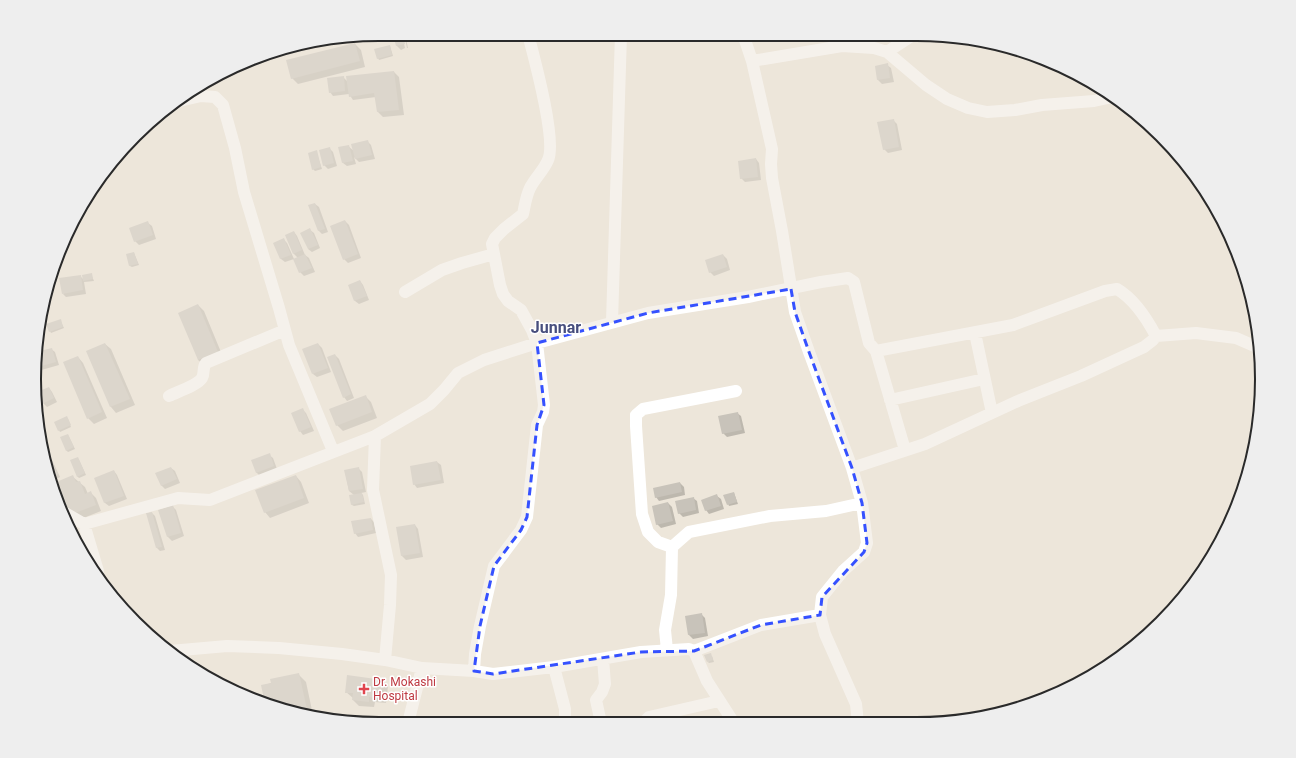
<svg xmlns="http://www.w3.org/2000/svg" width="1296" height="758" font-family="Roboto,sans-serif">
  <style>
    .shadow { fill: #0003 }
    .building { fill: #c8c3ba }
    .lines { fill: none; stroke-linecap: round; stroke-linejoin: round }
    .minor { stroke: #fff; stroke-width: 12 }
    .marked { fill: none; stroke: #3551ff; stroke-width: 3; stroke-dasharray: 8 5; stroke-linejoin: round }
    .health-dot { fill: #e0444e; stroke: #fff; stroke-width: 1.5 }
    .labels { text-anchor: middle; stroke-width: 3; stroke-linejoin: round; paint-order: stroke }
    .health-label { font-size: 12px; fill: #be3a42; stroke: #fff; text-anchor: start }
    .district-label { font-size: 16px; font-weight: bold; fill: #474e7d; stroke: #fff }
    .rim { fill: none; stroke: #2a2a2a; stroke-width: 2 }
  </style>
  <rect width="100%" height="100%" fill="#ede6da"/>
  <path class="shadow" d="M394,34H402L405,48L401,50L397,46Z
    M404,34H405L408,48H407Z
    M355,44L361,50L365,67L298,84L292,78Z
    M390,46L393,56L379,60L378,58Z
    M887,65L891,68L894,82L882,84L878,80L876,67Z
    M394,72L399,77L404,115L383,117L378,112L376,97L353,100L349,94L333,96L330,92L343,77L348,82Z
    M893,120L897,124L902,150L888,153L884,149Z
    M367,141L371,145L375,159L359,162L354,157L356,164L347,166L343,163L339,148L348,146L354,151Z
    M329,148L333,152L337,166L328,169L324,165Z
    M316,151L322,169L315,171L313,169Z
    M756,159L759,163L761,180L745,182L741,178Z
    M315,204L319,207L328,232L322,234L319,231L309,206Z
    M345,221L349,225L361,258L348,263L344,259Z
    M148,223L152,226L156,239L139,245L135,241Z
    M310,230L314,233L320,248L312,252L308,249Z
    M294,232L297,236L305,255L309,258L315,272L304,276L300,272L298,258L294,254L286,236Z
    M284,240L287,243L294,259L285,262L281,259L275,243Z
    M134,253L139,265L132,267L130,266Z
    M723,255L727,259L730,270L714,276L710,272Z
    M91,274L94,281L84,282L86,294L66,297L63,294L80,276L84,280Z
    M360,281L363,285L369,300L359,304L355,301L349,286Z
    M198,305L204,311L223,357L204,365L198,360Z
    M60,320L64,328L51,333L50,331Z
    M105,344L111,349L135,405L116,413L111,407L87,352Z
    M318,344L322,348L331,372L317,377L313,374Z
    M51,349L55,352L59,365L38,371L40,352Z
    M335,355L339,359L354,398L347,401L344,397Z
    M78,357L83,363L107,418L94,424L88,418Z
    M49,388L52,392L57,402L47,407L43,403Z
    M365,396L371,402L377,418L343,431L337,425Z
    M303,410L306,413L314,431L303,435L300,431Z
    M737,413L741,416L745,433L727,437L723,433Z
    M68,419L71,427L60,432L59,430Z
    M68,435L75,449L68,452L66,450Z
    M269,455L273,458L277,469L260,476L256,472Z
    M48,456L52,460L60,477L53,481Z
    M79,460L86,475L79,478L77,476Z
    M437,462L441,465L444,483L417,488L414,484Z
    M171,468L175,471L180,483L165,489L161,485Z
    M358,468L362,472L366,492L361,493L363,495L365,504L354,506L352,505L354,495L349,491L345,471Z
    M114,471L117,475L127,499L109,506L105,503L96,479Z
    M296,476L301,482L309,503L270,518L265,512Z
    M73,477L85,487L88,494L91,493L96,498L101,511L81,519L58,500L54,484Z
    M680,483L684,487L685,495L659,501L656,497Z
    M734,493L738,504L729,506L725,496Z
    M717,496L721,499L724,509L709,514L706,510Z
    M693,498L697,501L699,513L683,517L679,513Z
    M668,503L672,507L676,524L661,528L657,524Z
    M172,506L176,510L184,536L172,541L168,537L159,511Z
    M152,513L155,516L165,550L160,551L157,548Z
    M371,519L374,522L376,533L358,537L355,533Z
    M415,525L418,529L423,557L406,560L402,556L397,528Z
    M701,614L705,618L708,636L693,639L689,635L686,617Z
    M712,656L714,662L709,663L708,662Z
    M298,674L306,682L313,715L266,705L262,686Z
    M383,681L388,686L386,703L375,702L374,707L359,706L353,700V698L346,692Z"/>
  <path class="building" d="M393,34H403L405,44L396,46Z
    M355,43L360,61L291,79L286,60Z
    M390,45L392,55L377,59L374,49Z
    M888,63L890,78L877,80L875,66Z
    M394,71L399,110L377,112L374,93L349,97L346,76Z
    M344,76L345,91L329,93L327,78Z
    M894,119L899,147L883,150L877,122Z
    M368,140L372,155L355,159L351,144Z
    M349,145L353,161L342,163L338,147Z
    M330,147L334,163L323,166L319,150Z
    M317,150L321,167L312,170L308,153Z
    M756,158L758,177L740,179L738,161Z
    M315,203L325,229L318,231L308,205Z
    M345,220L358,254L343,260L330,226Z
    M148,221L153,235L134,242L129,228Z
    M310,228L318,245L308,249L300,233Z
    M294,231L302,250L293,254L285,235Z
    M284,238L291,255L280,259L273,243Z
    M134,252L138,264L129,266L126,254Z
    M305,254L312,268L299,273L293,259Z
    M723,254L727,267L709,273L705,260Z
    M92,273L93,279L83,281L82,275Z
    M81,275L83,290L62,294L59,278Z
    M360,280L367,296L354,301L348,285Z
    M198,304L218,352L198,360L178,313Z
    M61,319L63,327L49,332L46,324Z
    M105,343L130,399L110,407L86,351Z
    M318,343L328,368L312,374L302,349Z
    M52,348L56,362L38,367L40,351Z
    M335,354L351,394L343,398L327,357Z
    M78,356L102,412L87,419L63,362Z
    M49,387L54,398L42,404L37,392Z
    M366,395L372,412L336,426L329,409Z
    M303,408L311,427L299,432L291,413Z
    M738,412L742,430L722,434L718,416Z
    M67,416L71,425L58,431L54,422Z
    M68,434L74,447L66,451L60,437Z
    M47,453L58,474L52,476Z
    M270,453L274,466L256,473L251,460Z
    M78,457L85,473L77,477L70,460Z
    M437,461L441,480L413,485L410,466Z
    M171,467L177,479L161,486L155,473Z
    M359,467L363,489L349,491L344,470Z
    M114,470L124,496L104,503L94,478Z
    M73,475L76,482L80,481L85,494L91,491L96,505L75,513L59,507L54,483Z
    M296,475L304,498L264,513L255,490Z
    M680,482L682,492L655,498L653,488Z
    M734,492L737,502L727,505L723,495Z
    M362,493L364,502L351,505L349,495Z
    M717,494L721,506L705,511L701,500Z
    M694,497L696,510L678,514L675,501Z
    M668,502L673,521L656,525L652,506Z
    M173,505L181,533L167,537L158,510Z
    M152,512L162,547L156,548L146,513Z
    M371,518L373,530L354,534L351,521Z
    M415,524L420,553L401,556L396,527Z
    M702,613L705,633L688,635L685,616Z
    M711,653L713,660L707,662L704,655Z
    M299,673L308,714L265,704L261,685L271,683L270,679Z
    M347,675L383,680L381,698L369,697V702L352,700L353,693H345Z"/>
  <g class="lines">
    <path class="minor" d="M743,34L752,61L772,149L771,164L772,178L782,231L795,312L809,352L852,468L862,503L867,543L864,552L843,571L822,597L820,615L825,634L856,704L858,723
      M887,52L913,35
      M752,61L842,46L874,48L887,52L926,85L947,99L968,108L987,112L1015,110L1042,105L1094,101L1108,98L1113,96
      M175,102L201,96L215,97L223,105L235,148L244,192L279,308L289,345L333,451
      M405,292L442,270L462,263L494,254
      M612,322L621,34
      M975,333L992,413
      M876,351L905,450
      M169,396C177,392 198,385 202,378C205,373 202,368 206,363L285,330
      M890,400L984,379
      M375,436L373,490L391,575L390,605L385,660
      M852,468L925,444L1018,401L1081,376L1144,347L1153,340L1156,336
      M60,510L84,524L98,571
      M84,524L178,498L210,500L375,436L430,404L444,390L458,373L484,360L537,343L648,313L748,297L821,282L848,278L854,282L869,343L876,351L1013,325L1105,291L1117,289C1134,299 1147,319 1156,336L1196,333L1236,338L1259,348
      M672,547L658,542L648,532L642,514L636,426V415L643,409L736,391
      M667,650L665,630L671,595L672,547L689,532L770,516L826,511L862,503
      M170,651L227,646L279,648L342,654L385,660L422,668L474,671L493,674L554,667L641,652L689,649L694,651L707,681L734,723
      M694,651L761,625L820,615
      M554,667L565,709V716L563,723
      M474,671L475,654L480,626L494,566L521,530L527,517L537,425L543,412L544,405L537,343L532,330L521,310L508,301L503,294L500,285L492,244L495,238L504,229L523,214C525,205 526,196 530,188C535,178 544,170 548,160C557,141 534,57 528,34
      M408,723L422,668
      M601,723L596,700L602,692L605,684L603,659
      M644,723L645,721L649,717L719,701"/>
  </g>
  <path d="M0 0H1296V758H0ZM791,289L795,312L809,352L852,468L862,503L867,543L864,552L822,597L820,615L761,625L694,651L641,652L493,674L474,671L480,626L494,566L521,530L527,517L537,425L544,405L537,343L648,313Z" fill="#ede6da" fill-opacity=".55" fill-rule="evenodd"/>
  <path class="marked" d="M791,289L795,312L809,352L852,468L862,503L867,543L864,552L822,597L820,615L761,625L694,651L641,652L493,674L474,671L480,626L494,566L521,530L527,517L537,425L544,405L537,343L648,313Z"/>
  <path class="health-dot" d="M362 683h4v4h4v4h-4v4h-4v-4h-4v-4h4z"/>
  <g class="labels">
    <g class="health-label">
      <text x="373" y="686">Dr. Mokashi<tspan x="373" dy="14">Hospital</tspan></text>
    </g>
    <g class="district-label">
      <text x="556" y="333">Junnar</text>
    </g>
  </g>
  <path d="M0 0H1296V758H0ZM379 41H917A338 338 0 0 1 1255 379V379A338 338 0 0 1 917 717H379A338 338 0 0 1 41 379V379A338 338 0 0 1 379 41Z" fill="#eee" fill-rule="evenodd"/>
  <path class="rim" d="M379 41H917A338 338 0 0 1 1255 379V379A338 338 0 0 1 917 717H379A338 338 0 0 1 41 379V379A338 338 0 0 1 379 41Z"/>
</svg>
